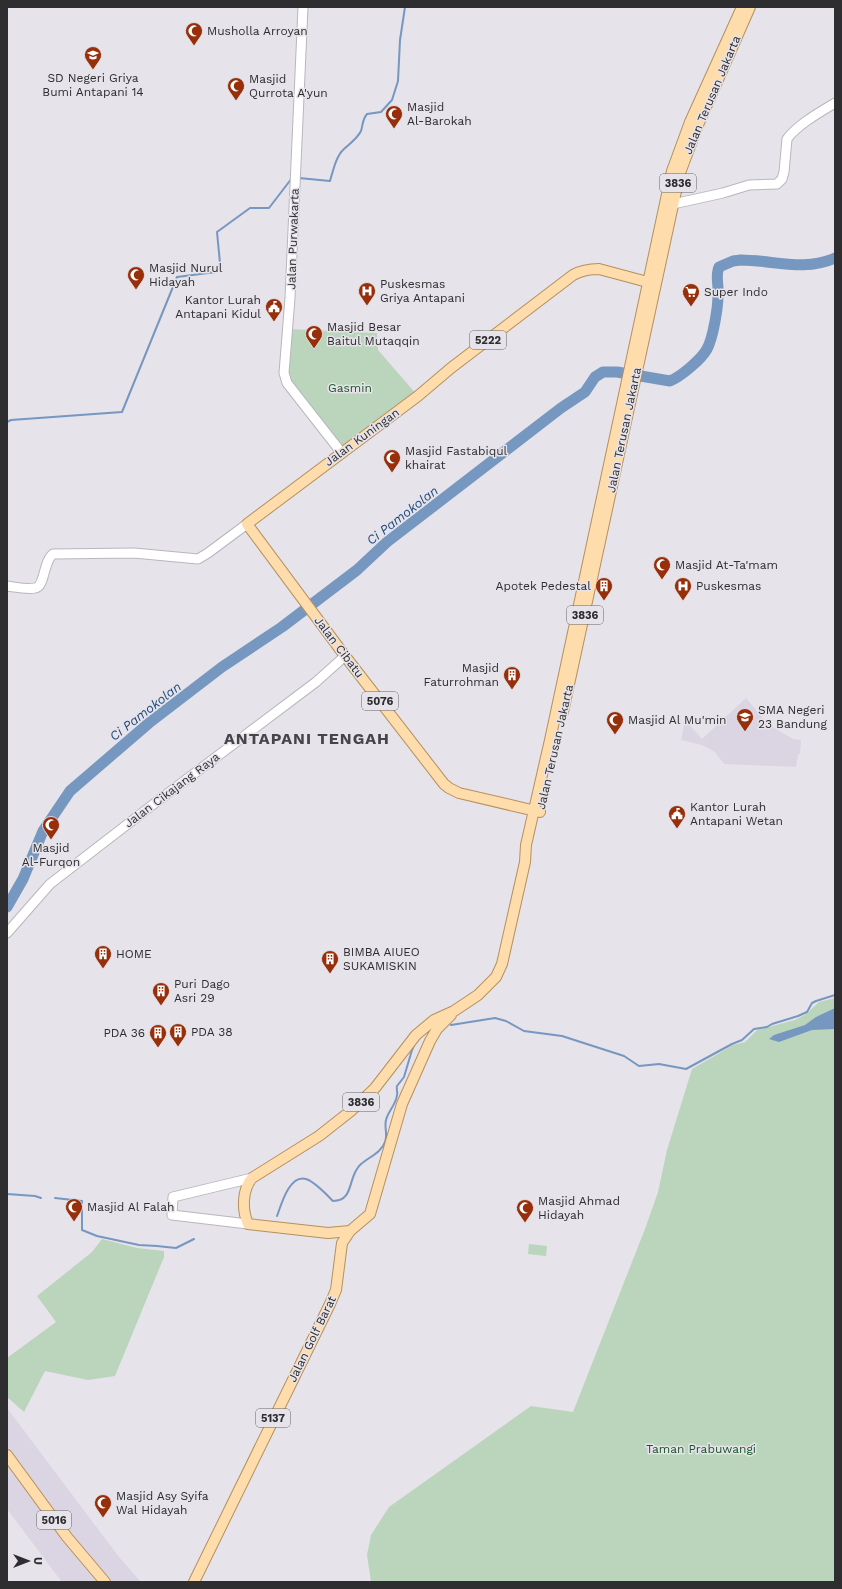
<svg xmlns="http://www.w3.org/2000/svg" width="842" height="1589" font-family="'Work Sans',sans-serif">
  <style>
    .built { fill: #dbd4e2 }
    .green { fill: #bbd5bc }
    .water { fill: #7697c0 }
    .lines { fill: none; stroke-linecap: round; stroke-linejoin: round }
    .stream { stroke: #7697c0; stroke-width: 2 }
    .river { stroke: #7697c0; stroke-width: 11 }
    .secondary-casing { stroke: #b9b6bd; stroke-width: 11 }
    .primary-casing { stroke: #b5905c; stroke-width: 12 }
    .secondary { stroke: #fff; stroke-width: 9 }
    .primary { stroke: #fedcac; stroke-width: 10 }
    .labels { text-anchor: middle; stroke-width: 3; stroke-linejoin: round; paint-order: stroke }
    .shield { fill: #e6e3ea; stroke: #656467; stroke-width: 1 }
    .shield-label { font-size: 11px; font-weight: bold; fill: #2e2d2f }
    .poi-label { font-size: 12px; fill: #2e2d2f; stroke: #e6e3ea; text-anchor: start }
    .street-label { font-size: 12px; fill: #2e2d2f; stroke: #e6e3ea }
    .park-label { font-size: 12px; fill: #185625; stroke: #e6e3ea }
    .water-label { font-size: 13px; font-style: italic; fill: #1c4b7f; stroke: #e6e3ea }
    .district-label { font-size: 16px; font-weight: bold; letter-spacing: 1px; fill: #48454a; stroke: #e6e3ea }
  </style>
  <rect width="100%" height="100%" fill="#e6e3ea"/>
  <path class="built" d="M746,698L769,725L793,739L801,740L800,754H798L796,767L724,764L715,752L702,745L681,740L685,720L702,739Z
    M7,1408L119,1557L141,1582H62L7,1509Z"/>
  <path class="green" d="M288,329L377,333L378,350L418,396L341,452L287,383Z
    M835,998V1582H371L367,1555L371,1535L389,1507L531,1406L573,1412L645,1229L658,1192L667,1150L692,1069L733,1045L745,1042L757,1030L795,1020L806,1014L819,1002Z
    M102,1239L137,1248L164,1251V1257L115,1376L88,1380L45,1371L24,1412L7,1397V1358L56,1322L37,1296L92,1252Z
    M529,1244L547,1246L546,1256L528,1254Z"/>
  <path class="water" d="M835,1008V1029L812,1030L779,1042L769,1039L774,1035L805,1025L816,1017Z"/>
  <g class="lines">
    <path class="stream" d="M299,178L330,181C333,171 336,156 344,149C349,144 357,139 361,131C363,125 362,120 367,114L381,112L392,100L398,81L400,40L405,7
      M7,422L11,420L122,412L177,277L216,272L220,263L217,232L250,208H269L292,178
      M451,1025L495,1018L506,1021L524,1031L562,1036L624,1056L639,1066L659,1064L686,1069L732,1044L742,1040L754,1029L767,1027L772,1024L798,1016L807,1012L812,1003L816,1001L835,995
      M7,1194L35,1196L41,1198
      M55,1198L82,1201V1203
      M82,1210V1230L97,1236L139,1245L157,1246L176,1248L194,1239
      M277,1216C281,1206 289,1174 306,1179C314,1181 327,1195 333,1201C355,1201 347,1176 361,1164C369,1157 381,1153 385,1142C388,1135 384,1127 386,1120C388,1111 396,1105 397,1095C398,1092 396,1089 397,1086L404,1077L412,1050L415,1043"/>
    <path class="river" d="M7,907L23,879L43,831L70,791L149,723L222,667L282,627L357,570L387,542L561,408L585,392L595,377L603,372H617L670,381C680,377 701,360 707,349C713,338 718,308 718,295C719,285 715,276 719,267L733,261L741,260C773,260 804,272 835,258"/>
    <defs>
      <path id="secondary" d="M303,7L290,298L284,373L287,383L341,452
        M673,204L723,193L749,185L777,184L782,179L784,172L787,139C797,125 820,112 835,103
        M7,586C16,587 26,590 35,588C45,587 43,562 53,554L134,553L198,559L208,553L247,524
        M7,933L50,884L155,803L316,682L345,656
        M248,1224L172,1215L173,1197L252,1178"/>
      <path id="primary" d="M563,712L680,173L698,125L750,7
        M540,812L459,793L449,788L444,784L345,656L247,524L418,396L451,368L573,275C582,270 589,269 599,269L655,284
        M350,1231L328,1233L248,1224C242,1210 242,1190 252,1178L319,1136L352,1110L375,1088L416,1035L434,1020L454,1011L478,995L496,977L502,964L525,862L526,845L550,740L672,171L690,122L742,7
        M7,1455L67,1537L105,1582
        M194,1582L330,1304L336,1290L342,1243L350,1231L370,1214L402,1104L430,1041L437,1029L451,1015"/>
    </defs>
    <use href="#secondary" class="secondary-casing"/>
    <use href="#primary" class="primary-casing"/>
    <use href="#secondary" class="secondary"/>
    <use href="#primary" class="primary"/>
  </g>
  <defs>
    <symbol id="mosque-pin" viewBox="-11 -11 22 30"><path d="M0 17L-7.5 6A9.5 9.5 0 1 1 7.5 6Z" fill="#962f0a" stroke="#e6e3ea"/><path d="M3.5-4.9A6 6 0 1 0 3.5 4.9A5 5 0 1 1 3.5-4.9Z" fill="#fff"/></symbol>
    <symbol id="school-pin" viewBox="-11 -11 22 30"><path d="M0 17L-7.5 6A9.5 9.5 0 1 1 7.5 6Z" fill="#962f0a" stroke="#e6e3ea"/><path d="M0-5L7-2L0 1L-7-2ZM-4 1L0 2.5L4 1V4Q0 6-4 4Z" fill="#fff"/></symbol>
    <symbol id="hospital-pin" viewBox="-11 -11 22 30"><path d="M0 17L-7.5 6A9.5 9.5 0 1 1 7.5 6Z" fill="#962f0a" stroke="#e6e3ea"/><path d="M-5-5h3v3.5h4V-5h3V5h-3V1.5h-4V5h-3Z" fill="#fff"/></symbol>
    <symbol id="supermarket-pin" viewBox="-11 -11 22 30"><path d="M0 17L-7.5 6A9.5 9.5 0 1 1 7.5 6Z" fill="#962f0a" stroke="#e6e3ea"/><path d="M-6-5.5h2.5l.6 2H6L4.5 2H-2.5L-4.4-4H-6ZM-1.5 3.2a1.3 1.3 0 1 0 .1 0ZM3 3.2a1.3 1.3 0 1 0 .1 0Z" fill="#fff"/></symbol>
    <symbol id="civic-pin" viewBox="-11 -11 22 30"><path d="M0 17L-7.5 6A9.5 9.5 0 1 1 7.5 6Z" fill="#962f0a" stroke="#e6e3ea"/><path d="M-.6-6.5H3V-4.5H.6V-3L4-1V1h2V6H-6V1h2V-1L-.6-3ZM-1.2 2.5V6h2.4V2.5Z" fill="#fff"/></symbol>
    <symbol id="building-pin" viewBox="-11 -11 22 30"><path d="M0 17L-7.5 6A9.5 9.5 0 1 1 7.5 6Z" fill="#962f0a" stroke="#e6e3ea"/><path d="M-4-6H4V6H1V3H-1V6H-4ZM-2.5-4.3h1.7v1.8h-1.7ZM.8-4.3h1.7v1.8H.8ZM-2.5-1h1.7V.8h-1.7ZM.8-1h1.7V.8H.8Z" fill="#fff"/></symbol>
  </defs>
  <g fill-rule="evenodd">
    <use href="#mosque-pin" x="184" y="21" width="20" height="27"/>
    <use href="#school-pin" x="83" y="45" width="20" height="27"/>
    <use href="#mosque-pin" x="226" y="76" width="20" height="27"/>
    <use href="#mosque-pin" x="384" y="104" width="20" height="27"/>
    <use href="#mosque-pin" x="126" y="265" width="20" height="27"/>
    <use href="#hospital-pin" x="357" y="281" width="20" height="27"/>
    <use href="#supermarket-pin" x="681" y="282" width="20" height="27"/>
    <use href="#civic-pin" x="264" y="297" width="20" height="27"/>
    <use href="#mosque-pin" x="304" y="324" width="20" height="27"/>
    <use href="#mosque-pin" x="382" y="448" width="20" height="27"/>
    <use href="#mosque-pin" x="652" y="555" width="20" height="27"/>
    <use href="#building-pin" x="594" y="576" width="20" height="27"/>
    <use href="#hospital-pin" x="673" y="576" width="20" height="27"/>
    <use href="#building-pin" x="502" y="665" width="20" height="27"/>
    <use href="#school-pin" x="735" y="707" width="20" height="27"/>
    <use href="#mosque-pin" x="605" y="710" width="20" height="27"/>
    <use href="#civic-pin" x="667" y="804" width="20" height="27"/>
    <use href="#mosque-pin" x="41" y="815" width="20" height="27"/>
    <use href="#building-pin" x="93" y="944" width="20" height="27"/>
    <use href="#building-pin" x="320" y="949" width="20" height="27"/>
    <use href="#building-pin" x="151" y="981" width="20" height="27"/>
    <use href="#building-pin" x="168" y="1022" width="20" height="27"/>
    <use href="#building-pin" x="148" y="1023" width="20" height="27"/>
    <use href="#mosque-pin" x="64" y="1197" width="20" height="27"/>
    <use href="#mosque-pin" x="515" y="1198" width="20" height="27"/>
    <use href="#mosque-pin" x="93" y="1493" width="20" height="27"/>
  </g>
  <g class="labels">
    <g class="shield">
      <rect x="660" y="174" width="36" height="18" rx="3"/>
      <rect x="470" y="331" width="36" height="18" rx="3"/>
      <rect x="567" y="606" width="36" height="18" rx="3"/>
      <rect x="362" y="692" width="36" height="18" rx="3"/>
      <rect x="343" y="1093" width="36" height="18" rx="3"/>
      <rect x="256" y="1409" width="34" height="18" rx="3"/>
      <rect x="37" y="1511" width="34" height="18" rx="3"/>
    </g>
    <g class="shield-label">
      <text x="678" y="187">3836</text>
      <text x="488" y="344">5222</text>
      <text x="585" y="619">3836</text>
      <text x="380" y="705">5076</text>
      <text x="361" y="1106">3836</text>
      <text x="273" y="1422">5137</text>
      <text x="54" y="1524">5016</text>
    </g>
    <g class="poi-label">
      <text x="207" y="35">Musholla Arroyan</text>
      <text x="93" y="82" text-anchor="middle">SD Negeri Griya<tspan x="93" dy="14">Bumi Antapani 14</tspan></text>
      <text x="249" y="83">Masjid<tspan x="249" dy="14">Qurrota A'yun</tspan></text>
      <text x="407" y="111">Masjid<tspan x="407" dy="14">Al-Barokah</tspan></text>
      <text x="149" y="272">Masjid Nurul<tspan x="149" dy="14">Hidayah</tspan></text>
      <text x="380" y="288">Puskesmas<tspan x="380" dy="14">Griya Antapani</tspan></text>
      <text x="704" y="296">Super Indo</text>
      <text x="261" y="304" text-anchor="end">Kantor Lurah<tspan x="261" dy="14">Antapani Kidul</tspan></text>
      <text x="327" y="331">Masjid Besar<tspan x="327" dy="14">Baitul Mutaqqin</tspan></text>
      <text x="405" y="455">Masjid Fastabiqul<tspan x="405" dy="14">khairat</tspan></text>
      <text x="675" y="569">Masjid At-Ta'mam</text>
      <text x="591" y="590" text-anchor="end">Apotek Pedestal</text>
      <text x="696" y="590">Puskesmas</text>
      <text x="499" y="672" text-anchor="end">Masjid<tspan x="499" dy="14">Faturrohman</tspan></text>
      <text x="758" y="714">SMA Negeri<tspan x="758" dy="14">23 Bandung</tspan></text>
      <text x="628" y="724">Masjid Al Mu'min</text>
      <text x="690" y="811">Kantor Lurah<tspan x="690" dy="14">Antapani Wetan</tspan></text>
      <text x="51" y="852" text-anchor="middle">Masjid<tspan x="51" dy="14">Al-Furqon</tspan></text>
      <text x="343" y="956">BIMBA AIUEO<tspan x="343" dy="14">SUKAMISKIN</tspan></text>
      <text x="116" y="958">HOME</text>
      <text x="174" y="988">Puri Dago<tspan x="174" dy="14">Asri 29</tspan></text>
      <text x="191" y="1036">PDA 38</text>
      <text x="145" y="1037" text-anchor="end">PDA 36</text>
      <text x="538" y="1205">Masjid Ahmad<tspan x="538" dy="14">Hidayah</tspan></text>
      <text x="87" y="1211">Masjid Al Falah</text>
      <text x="116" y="1500">Masjid Asy Syifa<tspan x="116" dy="14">Wal Hidayah</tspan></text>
    </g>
    <g class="street-label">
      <text transform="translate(712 95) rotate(-67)" y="4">Jalan Terusan Jakarta</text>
      <text transform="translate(293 239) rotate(-88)" y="4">Jalan Purwakarta</text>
      <text transform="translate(624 430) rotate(-78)" y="4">Jalan Terusan Jakarta</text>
      <text transform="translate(362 437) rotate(-36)" y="4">Jalan Kuningan</text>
      <text transform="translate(339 647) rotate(53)" y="4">Jalan Cibatu</text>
      <text transform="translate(555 747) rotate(-77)" y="4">Jalan Terusan Jakarta</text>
      <text transform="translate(172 790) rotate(-37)" y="4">Jalan Cikajang Raya</text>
      <text transform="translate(312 1339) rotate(-64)" y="4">Jalan Golf Barat</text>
    </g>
    <g class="park-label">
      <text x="350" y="392">Gasmin</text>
      <text x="701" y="1453">Taman Prabuwangi</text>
    </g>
    <g class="water-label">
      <text transform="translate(402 515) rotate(-38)" y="5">Ci Pamokolan</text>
      <text transform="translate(145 711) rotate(-38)" y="5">Ci Pamokolan</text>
    </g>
    <g class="district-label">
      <text x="307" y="744">ANTAPANI TENGAH</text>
    </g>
  </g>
  <rect width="842" height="1589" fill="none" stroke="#2e2d2f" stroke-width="16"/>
  <g transform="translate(28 1561) rotate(90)" stroke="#e6e3ea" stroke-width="3" paint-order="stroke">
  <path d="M0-3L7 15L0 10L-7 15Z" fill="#2e2d2f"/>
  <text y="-6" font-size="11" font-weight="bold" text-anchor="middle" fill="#2e2d2f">U</text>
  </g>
</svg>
